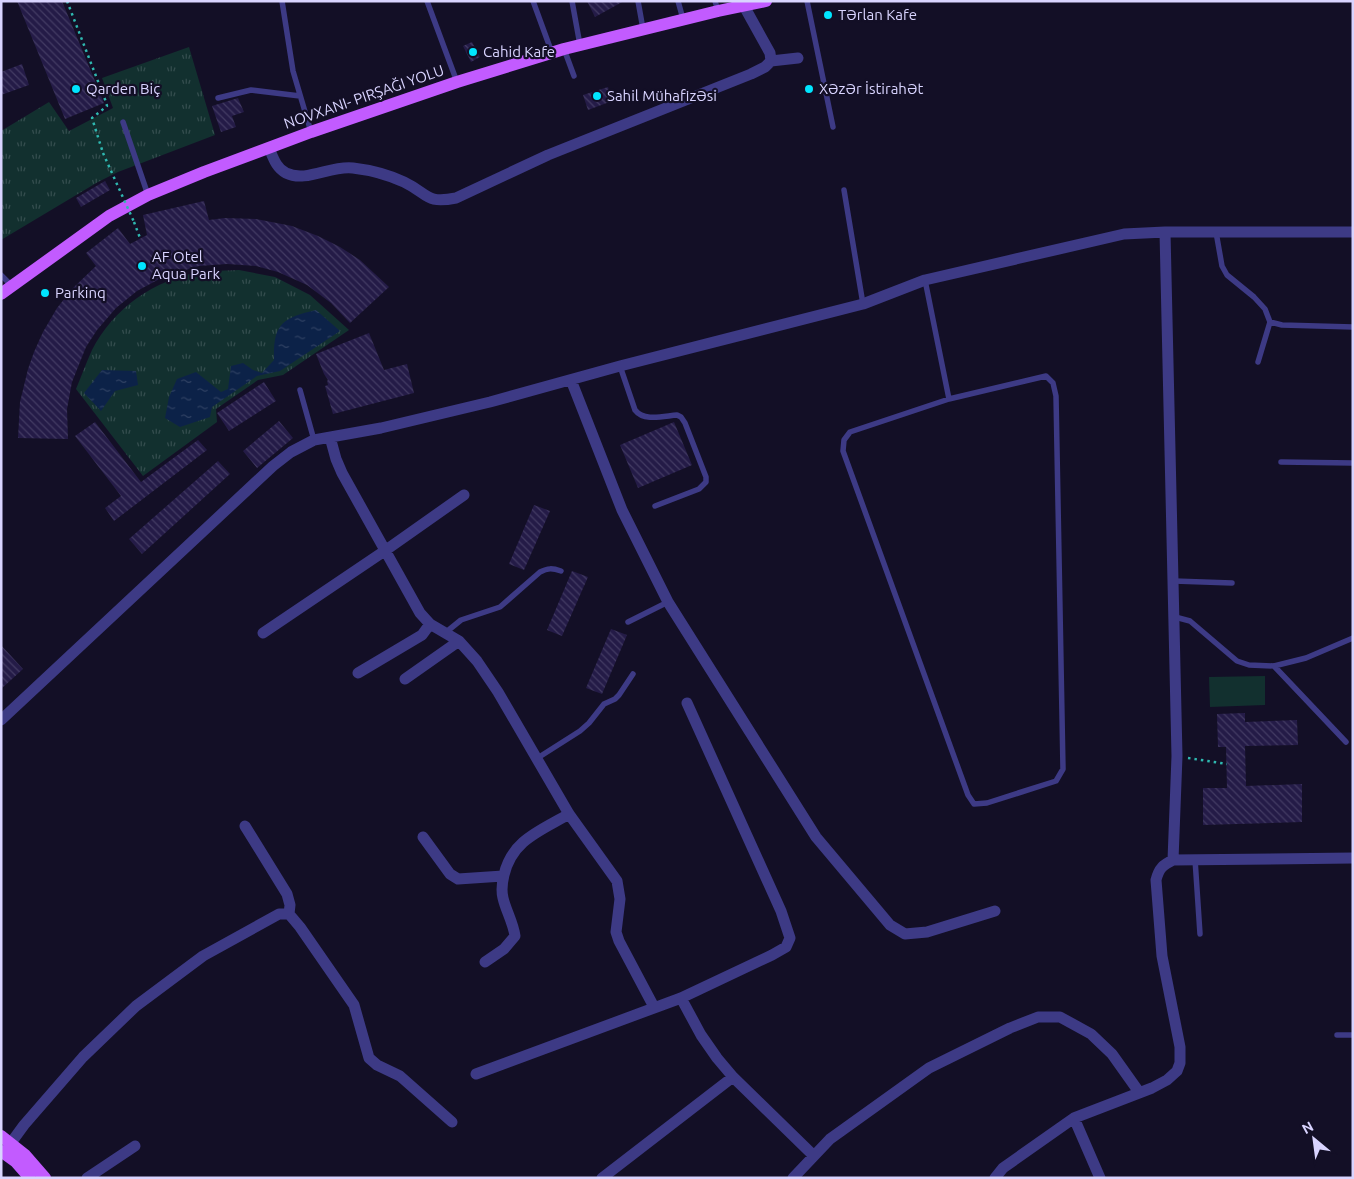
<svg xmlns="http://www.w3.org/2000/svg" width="1354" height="1179" font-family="Ubuntu,sans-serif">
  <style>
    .park { fill: url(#park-tufts) }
    .pitch { fill: #12302f }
    .water { fill: url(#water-ripples) }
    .building { fill: url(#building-back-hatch) }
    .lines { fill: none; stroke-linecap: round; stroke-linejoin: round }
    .path { stroke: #2fb8b0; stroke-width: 2.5; stroke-dasharray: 2.5 4; stroke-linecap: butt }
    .service { stroke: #3d3a85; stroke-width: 5.5 }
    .minor { stroke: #3d3a85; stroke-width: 11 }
    .primary { stroke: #c25bff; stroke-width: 12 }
    .path-bridge { stroke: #2fb8b0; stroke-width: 2.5; stroke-dasharray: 2.5 4; stroke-linecap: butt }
    .poi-dot { fill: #00e5ff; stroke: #130f26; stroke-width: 2 }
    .labels { text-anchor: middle; stroke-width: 4.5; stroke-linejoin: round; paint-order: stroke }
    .poi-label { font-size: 15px; fill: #d9d4ff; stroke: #130f26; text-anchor: start }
    .street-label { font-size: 15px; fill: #d9d4ff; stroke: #130f26 }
  </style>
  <defs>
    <pattern id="park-tufts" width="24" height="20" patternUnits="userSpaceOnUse" patternTransform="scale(1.25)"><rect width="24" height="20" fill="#12302f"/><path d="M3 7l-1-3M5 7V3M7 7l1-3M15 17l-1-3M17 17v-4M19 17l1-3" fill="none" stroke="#344d4e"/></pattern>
    <pattern id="water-ripples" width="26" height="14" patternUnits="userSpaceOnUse" patternTransform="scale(1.25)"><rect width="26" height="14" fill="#0c2248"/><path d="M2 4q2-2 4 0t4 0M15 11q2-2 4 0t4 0" fill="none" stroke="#2f4163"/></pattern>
    <pattern id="building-back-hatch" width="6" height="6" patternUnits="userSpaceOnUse" patternTransform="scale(1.25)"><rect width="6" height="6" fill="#241b47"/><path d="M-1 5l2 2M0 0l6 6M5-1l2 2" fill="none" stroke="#433b63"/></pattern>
  </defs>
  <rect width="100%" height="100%" fill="#130f26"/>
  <path class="park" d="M189,47L215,135L118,172L98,182L1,240V131L49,102L69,131L113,108L102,78Z
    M239,270L275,277L310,295L349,330L283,375L258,380L216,409L217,422L143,476L76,389C81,377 86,363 92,350C113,309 154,279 201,272C213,270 227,271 239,270Z"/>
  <path class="pitch" d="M1265,676V705L1210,707L1209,677Z"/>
  <path class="water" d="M316,310L340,331L280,371L257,376L212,407L210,417L180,427L165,418L169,397L177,379L196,372L221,392L228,389L231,366L243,363L253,370L262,373L274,360C273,324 282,318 316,310Z
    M102,370L136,371L138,385L115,391L101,411L84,393Z"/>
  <path class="building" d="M17,1H62L104,103L65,119Z
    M587,1H624L595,17Z
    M472,42L480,57L471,62L463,46Z
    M22,64L29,85L1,95V72Z
    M608,87L612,101L588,110L583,95Z
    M238,98L244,112L232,116L236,127L221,132L212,106Z
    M105,181L110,190L81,207L76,198Z
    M204,201L209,220L225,218L256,219L292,226L318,236L340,247L360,260L389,287L350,323L331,303L307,285L278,272L256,266L227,264L199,266L165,276L137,291L116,308L97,330L86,347L72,382L67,409L68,439L18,438L20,402L28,369L34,352L43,332L57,308L73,288L96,266L86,253L118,228L130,244L147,235L143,215Z
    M369,333L384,370L407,364L414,393L333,414L325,386L328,385L327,381L328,380L324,374L316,354Z
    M264,382L276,401L229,431L217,413Z
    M279,421L293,438L257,468L243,451Z
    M95,422L141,482L198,440L207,450L114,521L105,508L121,496L75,436Z
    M674,422L692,465L638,488L620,445Z
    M218,461L230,474L142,554L129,539Z
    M534,505L550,511L524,570L509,564Z
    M572,571L588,577L562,636L547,630Z
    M611,629L627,635L602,694L586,688Z
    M1,645L23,669L1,689Z
    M1245,713V722L1297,720L1298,745L1245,746L1246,786L1302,784V822L1203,825V788H1227L1226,747H1218L1217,714Z"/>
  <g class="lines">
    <path class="path" d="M67,1L106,102L107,106L92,118L103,153
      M134,222L140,238
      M1188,758L1227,764"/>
    <path class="service" d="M282,1L293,71L311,132
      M427,1L457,82
      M533,1L552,53
      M572,1L580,45
      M638,1L643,29
      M678,1L683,19
      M715,1L718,11
      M807,1L833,127
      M564,49L574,76
      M218,98L251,90L300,96
      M123,122L148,195
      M844,190L863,304
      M1216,232L1222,266L1227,275L1254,297L1265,309L1270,322L1282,325L1353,327
      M1,275L12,286
      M925,280L949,399L850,432L844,440L843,451L968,795L974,804L987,803L1056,781L1063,769L1056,396L1053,383L1046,376L949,399
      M1258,362L1270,322
      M620,366L635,410C644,422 664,416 677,415L681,417L685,423L706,477V482L699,489L655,506
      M300,390L314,440
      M1281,462L1353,463
      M1174,581L1232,583
      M1175,617L1190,621L1237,661L1249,665L1274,666L1306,658L1353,638
      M628,622L668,602
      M445,633L461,620L500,607L540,572C548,568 552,568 561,571
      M1274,666L1346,742
      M536,759L580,731L589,723L604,704L615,699L619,695L633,674
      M1195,859L1200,934
      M1337,1035H1353"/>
    <path class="minor" d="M744,6L770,53L771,61
      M269,148C273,157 276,168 286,173C306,183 331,165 353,168C370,170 389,175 404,182C429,194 425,204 456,198L548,155L751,74L765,67L771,61L798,58
      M1165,232L1177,756L1173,860
      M571,380L622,510L668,602L816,837L890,925L905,934L927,932L995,911
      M330,437L336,459L342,473L420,613L430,624L459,641L477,661L498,692L569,814L617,881L620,899L616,932L619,941L654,1007
      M263,633L386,550L464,495
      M358,673L422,635L430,624
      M405,679L459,641
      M1,720L273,466L291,452L314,440L381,428L490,402L620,366L863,304L925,280L1124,234L1165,232H1353
      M245,826L287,894L290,905L289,914
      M423,837L450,874L458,879L503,876
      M485,962L504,949L515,936C513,922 506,911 503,898C501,890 502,883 504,875C512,840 540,831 569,814
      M681,998L701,1035L717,1058L733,1077L814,1156
      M476,1074L681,998L772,955L786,947L790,938L781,911L687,703
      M1074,1118L1100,1178
      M5,1151L24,1125L83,1057L136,1006L203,956L279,914H289L300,927L354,1005L369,1058L377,1065L400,1076L452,1122
      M87,1178L135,1146
      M602,1178L733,1077
      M793,1178L830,1139L929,1068L1010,1028L1038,1017H1060L1091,1034L1112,1054L1139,1092
      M995,1178L1003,1168L1074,1118L1152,1088L1167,1080L1177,1071L1180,1063V1047L1162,956L1156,880C1159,868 1163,865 1173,860L1353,858"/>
    <path class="primary" d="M1,294L109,216L148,195L204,172L311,132L457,82L564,49L718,11L766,1
      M1,1136L25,1155L45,1178
      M1,1151L16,1162L30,1178"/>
    <path class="path-bridge" d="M103,153L134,222"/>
  </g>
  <g class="poi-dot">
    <circle cx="828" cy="15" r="5"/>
    <circle cx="473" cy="52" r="5"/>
    <circle cx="76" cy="89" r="5"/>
    <circle cx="809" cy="89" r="5"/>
    <circle cx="597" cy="96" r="5"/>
    <circle cx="142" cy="266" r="5"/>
    <circle cx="45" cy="293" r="5"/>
  </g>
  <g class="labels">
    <g class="poi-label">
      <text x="838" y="20">Tərlan Kafe</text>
      <text x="483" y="57">Cahid Kafe</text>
      <text x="86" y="94">Qarden Biç</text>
      <text x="819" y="94">Xəzər İstirahət</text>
      <text x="607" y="101">Sahil Mühafizəsi</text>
      <text x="152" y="262">AF Otel<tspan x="152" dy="17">Aqua Park</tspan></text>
      <text x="55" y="298">Parkinq</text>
    </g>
    <g class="street-label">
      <text transform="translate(364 97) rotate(-19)" y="5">NOVXANI- PIRŞAĞI YOLU</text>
    </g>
  </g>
  <rect width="1354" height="1179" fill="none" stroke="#d9d4ff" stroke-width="5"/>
  <g transform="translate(1314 1139) rotate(331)" stroke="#130f26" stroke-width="4" paint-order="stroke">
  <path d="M0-4L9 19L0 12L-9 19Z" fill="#d9d4ff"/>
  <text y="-8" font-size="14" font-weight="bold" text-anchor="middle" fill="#d9d4ff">N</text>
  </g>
</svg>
